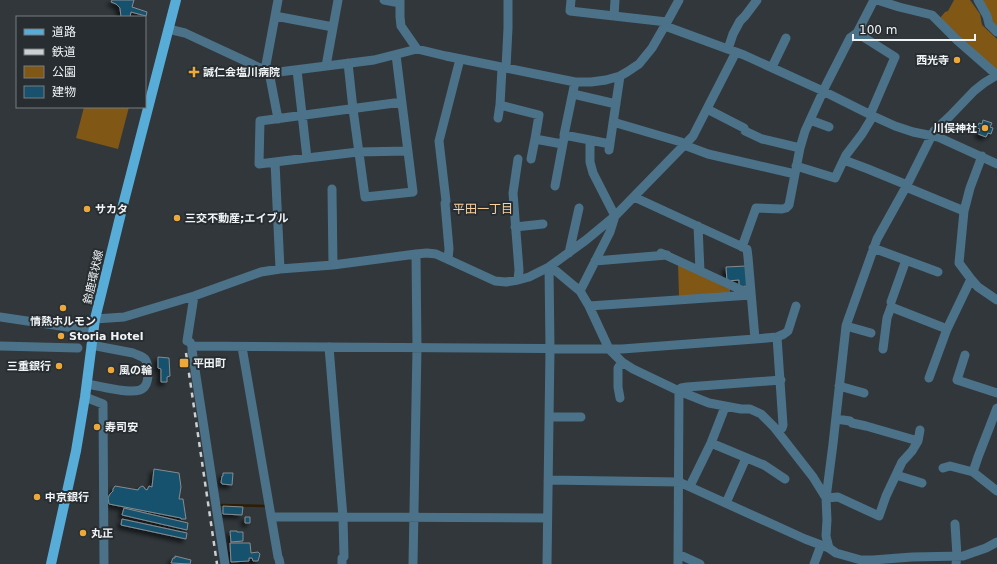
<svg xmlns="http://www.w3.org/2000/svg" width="997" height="564" font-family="'DejaVu Sans','Noto Sans JP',sans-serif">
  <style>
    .green { fill: #805715 }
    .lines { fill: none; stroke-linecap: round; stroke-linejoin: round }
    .stream { stroke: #2e1d02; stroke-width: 2.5 }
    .building { fill: #18516d; stroke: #848c90; filter: url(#shadow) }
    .minor { stroke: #4b7288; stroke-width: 9 }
    .major { stroke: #57acd8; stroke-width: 10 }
    .rail { stroke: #cbd0d2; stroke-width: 2.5; stroke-dasharray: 5 5; stroke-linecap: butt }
    .poi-dot { fill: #eda83b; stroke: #272d31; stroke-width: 1.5 }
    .labels { text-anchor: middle; stroke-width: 4; stroke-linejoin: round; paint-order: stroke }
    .poi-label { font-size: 11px; font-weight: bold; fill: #f0f4f6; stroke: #272d31; text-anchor: start }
    .street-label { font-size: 11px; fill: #f0f4f6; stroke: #272d31 }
    .neighbourhood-label { font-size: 12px; fill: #fbd4a0; stroke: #272d31 }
  </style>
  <defs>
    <filter id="shadow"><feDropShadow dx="-3.5" dy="3.5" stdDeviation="2" flood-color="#0009"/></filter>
  </defs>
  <rect width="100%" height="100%" fill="#31373b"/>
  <path class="green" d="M954,0H970L980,14L982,25L997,39V70L988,64L940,18L945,12L948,11Z
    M980,0H997V29Z
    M84,107H129L118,149L76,138Z
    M678,264L730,289V293L679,296Z"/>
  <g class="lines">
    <path class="stream" d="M220,505L266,506"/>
  </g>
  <path class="building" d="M112,0H134L132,7L147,12L146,16L131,12L130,17H121L120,8L116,4L111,2Z
    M983,120L992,123L990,127L993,128L991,134L988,133L986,137L978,134L980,129L977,128L979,123L982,124Z
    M746,266L747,286L739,287V280L727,281L726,267Z
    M158,357L169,358L170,376L167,377V382H161V369L158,368Z
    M154,469L179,473L181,487L179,499H183L186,519H181V518L109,504L108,498L110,494L113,491V489L115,486L138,490L139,488L142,486L144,487L145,489L147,490L149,486L152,487Z
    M223,473H233L232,485L222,484V483H221L222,476H223Z
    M223,506L243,507L242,515L223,514Z
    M124,508L188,523L187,530L122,515Z
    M245,517H250V523H245Z
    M122,519L187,533L186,539L121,525Z
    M230,531H237V532H243V541L231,542Z
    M230,543H250L251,553L258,552L260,554L258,561H253L252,558H249V561L231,562Z
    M175,556L191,560L190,564L171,563L173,558H175Z"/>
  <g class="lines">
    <path class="minor" d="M384,0L400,3
      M400,0V17L401,26L417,49
      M571,0L570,11L614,16L615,0
      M877,0L899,7L932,15L957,40L997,75
      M978,0L987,16L989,24L997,32
      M275,16L333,27
      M614,16L667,22
      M665,26L744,55L823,91L873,116L895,126L913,132L938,137L997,164
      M168,29L185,33L271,73L374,60L417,49L446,56L506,68L575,82H591L606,80L620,76L627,72L639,64L652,48L667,22L679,0
      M857,33L895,57L870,115
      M728,49L733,34L740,21L745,16L757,0
      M348,63L353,109L365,197L413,192L396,55
      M326,66L338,0
      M772,67L786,38
      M502,68L500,105L539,115L535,139L562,144
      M506,68L508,28V0
      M265,70L278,0
      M271,73L270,77L278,119
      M575,82L564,135L590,140V162L593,173L615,216L610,232L580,291
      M573,94L616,104
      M707,109L744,128L745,131L762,139L800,148
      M498,118L500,105
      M810,120L829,127
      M613,122L681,142L684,145L708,154L795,174
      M590,140L610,144
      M609,150L620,76
      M307,158L358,152L408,151
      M518,159L513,193L519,270L518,280
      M531,159L535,139
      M844,160L868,169L907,185
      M275,162L259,164L260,121L402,102
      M796,166L835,178L846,155L862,134L873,116
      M555,186L564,138
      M906,187L964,211
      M332,189L333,265
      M634,197L747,249L748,257L755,339L777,337L783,425L782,428L778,432
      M698,226L700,271
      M515,227L543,224
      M742,247L756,208L782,209L786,208L789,205L800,148L805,131L826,85L850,38L857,33L874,0
      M873,248L938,272
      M569,253L579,208
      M661,253L750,294
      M448,259L449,249L445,203L446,201L439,141L460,59
      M595,261L667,255
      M549,267L556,271L580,291L589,306L609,349L622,362L633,369L679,391L709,403L741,409H750L761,414L774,427L813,477L826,498
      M280,269L275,162L307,158L297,70
      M971,279L978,287L997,300
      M194,296L187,341L190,342L192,346L622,349L755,339
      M891,302L906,260
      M589,306L751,295
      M0,317L94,331
      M95,319L124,317L194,296L261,272L280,269L333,265L416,254L427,253L436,254L495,281L506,282L518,280L529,277L549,267L586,240L615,216L693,136L736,52
      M846,326L871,333
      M777,337L784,334L788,331L796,306
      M0,346L78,348
      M192,346V350L225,564
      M242,347L278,557L279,559L280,564
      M329,347L343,517L344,557L342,558V564
      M883,349L887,318L891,307L947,329
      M965,355L957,380L997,393
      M929,378L947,329L971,279L959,263L964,211L970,188L982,156
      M87,384C101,386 127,394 140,390C142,389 144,388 145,386C149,381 149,364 145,359C142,356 137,355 133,353L91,345
      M839,386L864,393
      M679,391L681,388L687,387L781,380
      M85,397L103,404L104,564
      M620,398L618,387V368L622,362
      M997,408L978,457L973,472L997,491
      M549,417H581
      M836,419L850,421L852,423L866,426L918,441
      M711,443L764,465L785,479
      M943,468L950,466L973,472
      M896,475L922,483
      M548,480L679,482L805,539L829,548L836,553L861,560H873L912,557L963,556L986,548L997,542
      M690,486L711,443L725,407
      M826,498L838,497L879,516L886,496L902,462L912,451L918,441L920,430
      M726,503L746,458
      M271,517H343L547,518
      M955,524L957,556L956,564
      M829,548L826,536L827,520L826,498L833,444L846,326L848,320L877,239L907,185L934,131L950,116L974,91L984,83L997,75
      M678,554L700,564
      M413,564L417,348L416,254
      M547,564L550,349L549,267
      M678,564L679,391
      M814,564L821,545"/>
    <path class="major" d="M51,564L76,451L85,397L95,319L124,201L176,0"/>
    <path class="rail" d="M186,353L217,564"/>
  </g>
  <g class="poi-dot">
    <circle cx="957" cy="60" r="4"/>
    <path d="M192 66h4v4h4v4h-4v4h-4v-4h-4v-4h4z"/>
    <circle cx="985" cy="128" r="4"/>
    <circle cx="87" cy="209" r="4"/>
    <circle cx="177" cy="218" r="4"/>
    <circle cx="63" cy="308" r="4"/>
    <circle cx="61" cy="336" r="4"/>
    <rect x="179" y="358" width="10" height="10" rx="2"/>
    <circle cx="59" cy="366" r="4"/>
    <circle cx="111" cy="370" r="4"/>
    <circle cx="97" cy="427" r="4"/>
    <circle cx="37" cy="497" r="4"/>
    <circle cx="83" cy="533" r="4"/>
  </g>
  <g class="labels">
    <g class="poi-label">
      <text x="949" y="64" text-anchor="end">西光寺</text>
      <text x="203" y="76">誠仁会塩川病院</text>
      <text x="977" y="132" text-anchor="end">川俣神社</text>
      <text x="95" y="213">サカタ</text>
      <text x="185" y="222">三交不動産;エイブル</text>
      <text x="63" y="325" text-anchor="middle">情熱ホルモン</text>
      <text x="69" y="340">Storia Hotel</text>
      <text x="193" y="367">平田町</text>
      <text x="51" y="370" text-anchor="end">三重銀行</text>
      <text x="119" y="374">風の輪</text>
      <text x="105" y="431">寿司安</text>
      <text x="45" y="501">中京銀行</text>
      <text x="91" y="537">丸正</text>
    </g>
    <g class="street-label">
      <text transform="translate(93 277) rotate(-77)" y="4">鈴鹿環状線</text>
    </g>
    <g class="neighbourhood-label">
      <text x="483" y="213">平田一丁目</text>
    </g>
  </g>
  <rect x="16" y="16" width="130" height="92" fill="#272d31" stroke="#777d80"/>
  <rect x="24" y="29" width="20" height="6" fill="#57acd8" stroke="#777d80"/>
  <text x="52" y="36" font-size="12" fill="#f0f4f6">道路</text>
  <rect x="24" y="49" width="20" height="6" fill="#cbd0d2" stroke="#777d80"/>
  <text x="52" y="56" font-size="12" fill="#f0f4f6">鉄道</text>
  <rect x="24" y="66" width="20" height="12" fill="#805715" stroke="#777d80"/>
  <text x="52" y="76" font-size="12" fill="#f0f4f6">公園</text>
  <rect x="24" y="86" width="20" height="12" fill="#18516d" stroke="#777d80"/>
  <text x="52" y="96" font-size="12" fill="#f0f4f6">建物</text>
  <path d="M853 34v6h122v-6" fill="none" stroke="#f0f4f6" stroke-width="2"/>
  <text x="859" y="34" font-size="12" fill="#f0f4f6" stroke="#272d31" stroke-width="3" paint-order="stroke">100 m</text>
</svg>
